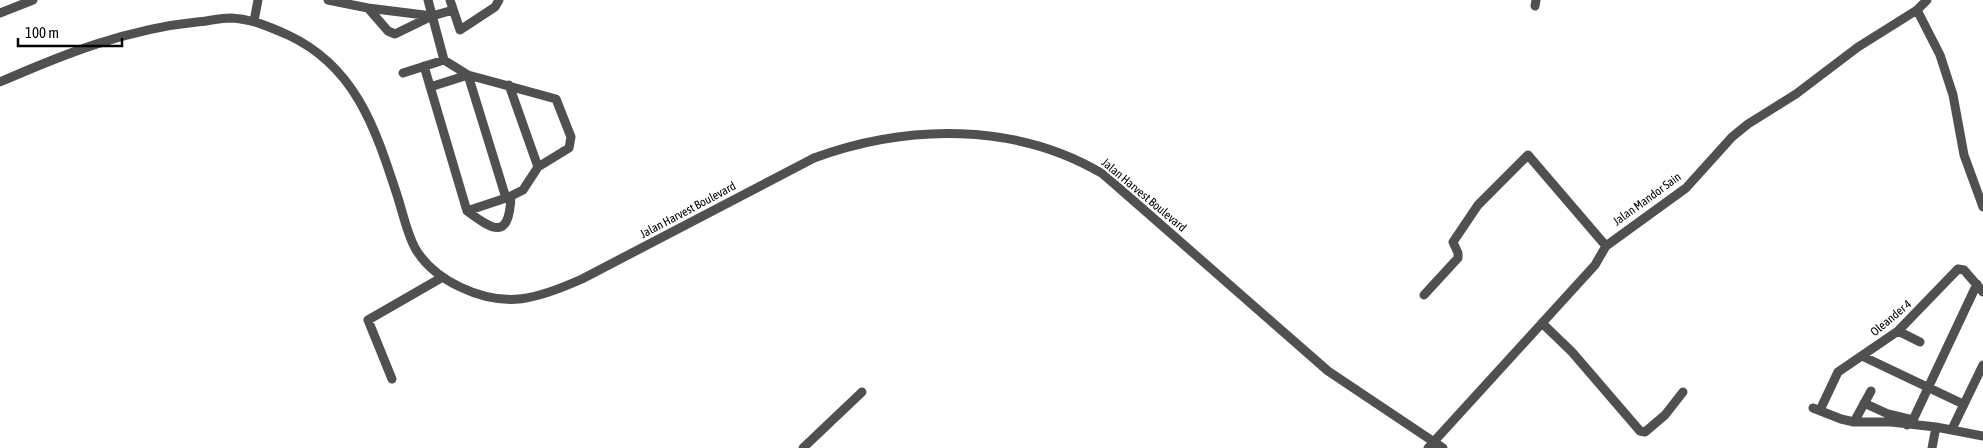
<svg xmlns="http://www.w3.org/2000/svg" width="1983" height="448" font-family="'Asap Condensed',sans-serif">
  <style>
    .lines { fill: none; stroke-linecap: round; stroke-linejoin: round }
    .minor { stroke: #505050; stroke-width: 9 }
    .labels { text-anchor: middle; stroke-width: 4.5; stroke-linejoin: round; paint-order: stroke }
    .street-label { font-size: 12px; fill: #000; stroke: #fff }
  </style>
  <rect width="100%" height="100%" fill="#fff"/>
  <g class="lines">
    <path class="minor" d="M328,0L368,8L432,16
      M450,0L460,30L495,7L499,0
      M1927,0L1917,10L1940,55L1953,95L1964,155L1983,207
      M1535,6L1536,0
      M368,8L388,31L395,34L432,16L453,10
      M0,13L33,0
      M254,21L258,0
      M424,66L467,211C494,231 509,240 511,196L523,190L538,167L569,148L571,137L556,99L468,75L444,60L428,0
      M403,73L444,60
      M0,82C64,54 127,29 197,22C208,21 220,18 231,18C252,19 270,27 288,35C357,67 376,131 398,198C403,214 407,233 415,248C426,267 441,278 460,287C506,309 537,299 582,279L814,158C907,124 1016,122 1103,174L1328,371L1443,448
      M509,85L538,167
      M430,87L468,75L506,198L511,196
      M467,211L506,198
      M1424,295L1458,258V253L1453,242L1478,205L1528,155L1606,246
      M1542,323L1572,352L1640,431L1645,432L1665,415L1683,392
      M1898,331L1920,342
      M1862,356L1963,404
      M392,379L368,320L441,278
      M1864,403L1888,414L1913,420
      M1813,408L1841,419L1854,422H1891L1936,427L1983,436
      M1820,410L1838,372L1898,331L1958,269L1964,270L1983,292
      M1854,422L1871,391
      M1907,425L1913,420L1928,388L1977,284
      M1952,429L1983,365
      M803,448L862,392
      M1428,448L1595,265L1606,246L1686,188L1732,137L1748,124L1796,94L1858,47L1917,10
      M1932,448L1936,427"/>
  </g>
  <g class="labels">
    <g class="street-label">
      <text transform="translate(1144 195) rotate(40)" y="4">Jalan Harvest Boulevard</text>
      <text transform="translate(1647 199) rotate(-36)" y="4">Jalan Mandor Sain</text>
      <text transform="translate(688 210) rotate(-28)" y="4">Jalan Harvest Boulevard</text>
      <text transform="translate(1891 318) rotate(-40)" y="4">Oleander 4</text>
    </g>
  </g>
  <path d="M18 38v8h104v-8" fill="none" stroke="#000000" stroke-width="2.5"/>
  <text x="25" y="38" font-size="15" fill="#000000" stroke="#ffffff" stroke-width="4" paint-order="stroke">100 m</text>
</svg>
